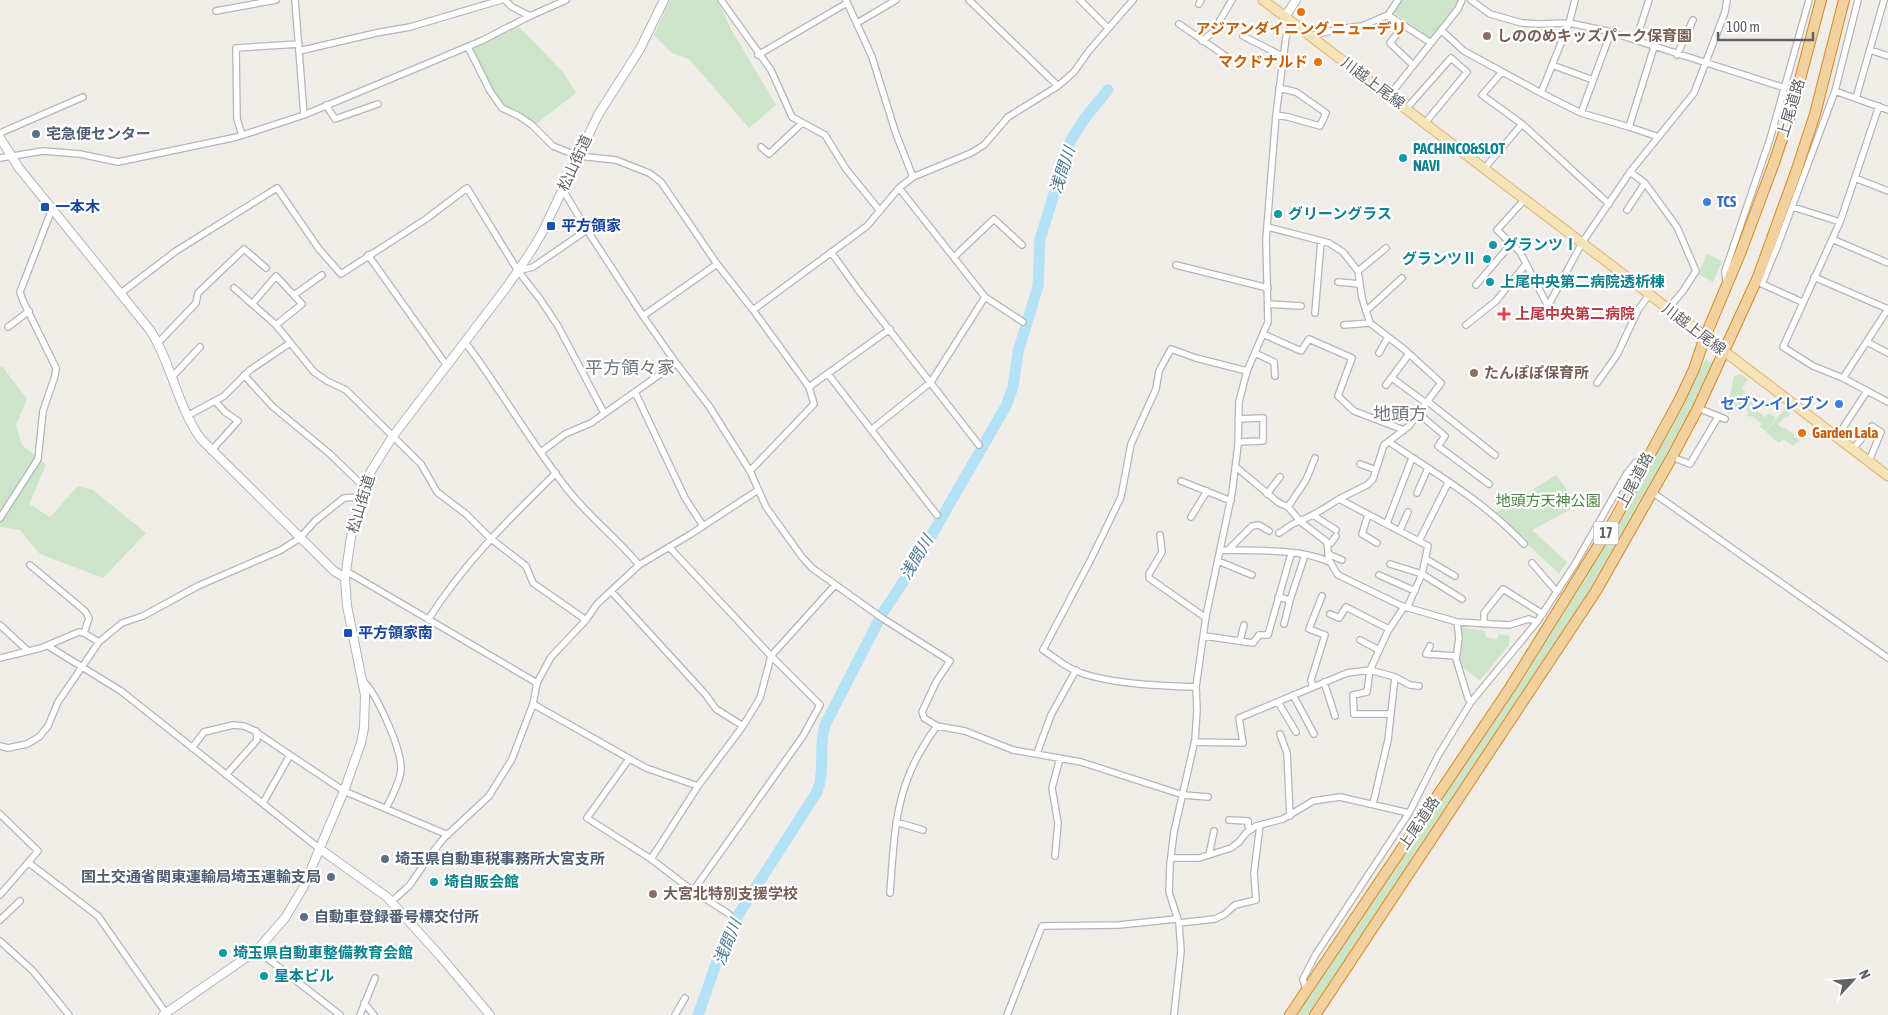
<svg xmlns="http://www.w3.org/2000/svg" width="1888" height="1015" font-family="'Asap Condensed','Noto Sans JP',sans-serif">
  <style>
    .green { fill: #cce4c8 }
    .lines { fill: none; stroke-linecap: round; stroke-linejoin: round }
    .river { stroke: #b3e1f5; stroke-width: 11 }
    .street-casing { stroke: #b3b5b8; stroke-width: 8 }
    .secondary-casing { stroke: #b2b6b9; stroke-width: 10 }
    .primary-casing { stroke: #e1b370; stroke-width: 11 }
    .highway-casing { stroke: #db871d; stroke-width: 12 }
    .street { stroke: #fff; stroke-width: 5.5 }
    .secondary { stroke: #fff; stroke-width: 8 }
    .primary { stroke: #f5e3b8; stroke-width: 9 }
    .highway { stroke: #f0d19f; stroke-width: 10 }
    .food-dot { fill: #e8710a; stroke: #fff; stroke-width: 2 }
    .education-dot { fill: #8d6e63; stroke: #fff; stroke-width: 2 }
    .service-dot { fill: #5c6f8a; stroke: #fff; stroke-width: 2 }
    .culture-dot { fill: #0f9aa8; stroke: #fff; stroke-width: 2 }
    .shop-dot { fill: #3f7fe0; stroke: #fff; stroke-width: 2 }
    .transit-dot { fill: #1a4fb4; stroke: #fff; stroke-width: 2 }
    .health-dot { fill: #e0444e; stroke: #fff; stroke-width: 2 }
    .labels { text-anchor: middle; stroke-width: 4.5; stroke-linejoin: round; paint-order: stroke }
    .shield { fill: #fff; stroke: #909294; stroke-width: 1 }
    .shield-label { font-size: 14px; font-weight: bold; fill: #606366 }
    .food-label { font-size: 15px; font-weight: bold; fill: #c56008; stroke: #fff }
    .education-label { font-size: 15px; font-weight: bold; fill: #785e54; stroke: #fff; text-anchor: start }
    .street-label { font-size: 15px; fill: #606366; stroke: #fff }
    .service-label { font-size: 15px; font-weight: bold; fill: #4e5e75; stroke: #fff; text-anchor: start }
    .culture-label { font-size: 15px; font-weight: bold; fill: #0d838f; stroke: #fff; text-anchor: start }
    .shop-label { font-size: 15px; font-weight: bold; fill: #366cbe; stroke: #fff; text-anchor: start }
    .transit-label { font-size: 15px; font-weight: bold; fill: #164399; stroke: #fff; text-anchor: start }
    .health-label { font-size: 15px; font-weight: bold; fill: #be3a42; stroke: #fff; text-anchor: start }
    .park-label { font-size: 15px; fill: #478342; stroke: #fff }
    .water-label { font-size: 16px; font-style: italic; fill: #4a7895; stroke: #fff }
    .quarter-label { font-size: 18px; fill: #717578; stroke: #fff }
  </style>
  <rect width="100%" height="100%" fill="#f0ede8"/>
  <path class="green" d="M670,0H717L732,31L776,105L749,128L689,59L672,53L654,35Z
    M1401,0H1458L1448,18L1433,38H1429L1393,12Z
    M519,27L563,72L576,93L536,124L521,113L504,105L493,89L473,49Z
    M1707,254L1722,261L1713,282L1698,274Z
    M1706,359L1713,364L1710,373L1671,451L1601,571L1548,658L1330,987L1308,1015H1295L1419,830L1685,398Z
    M2,366L27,399L16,425L22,445L46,465L29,504L50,517L78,486L93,490L146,533L103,578L40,554L20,530L0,527V368Z
    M1740,374L1748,380L1742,388L1745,391L1742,398L1748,403L1751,399L1756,403L1753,408L1765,417L1769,413L1776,418L1766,431L1760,427L1762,424L1752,416L1750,417L1747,415L1749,412L1744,408L1741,413L1728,406L1734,376Z
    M1785,408L1791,412L1787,418L1785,416L1778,425L1784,429L1785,428L1795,435L1794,437L1800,440L1793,446L1783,439L1779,443L1766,432Z
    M1556,475L1579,505L1532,530L1567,562L1559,574L1495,513Z
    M1461,627L1484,631L1486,637L1497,639L1499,634L1510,636L1509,645L1480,680L1462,667L1459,658Z"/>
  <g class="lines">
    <path class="river" d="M698,1015L721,950L738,915L817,792C826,768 818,750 825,725L882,614L915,564L1006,406L1013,387L1018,352L1038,286L1040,239L1071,140L1085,118L1108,90"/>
    <defs>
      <path id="street" d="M295,0L304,115
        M505,0L512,7L530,16
        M721,0L771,70L792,117L825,135L846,169L880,211
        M846,0L872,57L896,134L913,177
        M969,0L1058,86
        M1080,0L1108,28
        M1398,0L1388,15L1431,43
        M1471,0L1490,14L1522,23L1538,24L1569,23L1607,31L1785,88
        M1575,0L1569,23L1541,93L1581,113
        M1199,4L1201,0
        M216,11L276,0
        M857,23L896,0
        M1179,24L1227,57
        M1404,25L1390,43L1413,65
        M1441,30L1464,51L1541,93
        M1611,32L1581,113L1629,127
        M1243,36L1282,56
        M1311,36L1338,29L1362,26L1388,15
        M1636,40L1649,0
        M1202,41L1213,32L1232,0
        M468,47L490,91L502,108L519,116L532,125L553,146L578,156L616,160L649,173L661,182L717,264L753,310L867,226L899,188
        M1654,47L1629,127L1659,137
        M1870,50L1888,56
        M299,51L376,33L410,27L501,0
        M758,55L847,3
        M1677,55L1693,20
        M1552,65L1593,80
        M1502,72L1482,95L1522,124L1609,204
        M1835,91L1888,110
        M1389,96L1458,9L1462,0
        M1856,98L1884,0
        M326,105L335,119L378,104
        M1879,106L1840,222L1783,347L1813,366L1843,378L1888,402
        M1406,109L1451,58L1467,72L1425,123
        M1276,115L1288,117L1320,126L1326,113L1296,92L1279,88
        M0,133L83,97
        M242,135L237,119L236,48L299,44
        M761,147L769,154L802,123
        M0,158L43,151L80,154L118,162L237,137L304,115L424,65L481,41L530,16L566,0
        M1484,169L1522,124
        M1630,172L1645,183L1677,227L1696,271L1683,291L1668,309
        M1855,178L1888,191
        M563,190L587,230L643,316L676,363L709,406L750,471L766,507L802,557L812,568L882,618L950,661L936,682L922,712L924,718L937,726L965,731L1013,750L1081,762L1183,795L1208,797
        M1525,199L1497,230L1520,252L1548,306L1582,243L1630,172L1694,93L1725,12L1727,0
        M1793,207L1840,222
        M1627,210L1645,183
        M1268,227L1329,243L1343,252L1358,271L1362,298L1370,323L1405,350L1441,383L1409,426L1384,445L1373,479L1367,485L1339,499
        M1832,239L1888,263
        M831,252L859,291L979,445
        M368,255L447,366
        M954,257L994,219L1022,245
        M1772,259L1762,284L1802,302
        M1764,264L1772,259L1776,250L1835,91L1858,0
        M1176,265L1268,288
        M518,271L533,267L587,230
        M1358,271L1386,248
        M1814,277L1888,309
        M1338,282L1360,284
        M1726,282L1725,271L1770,139L1809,0
        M1476,285L1511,244
        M234,288L276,325L314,372L327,381L346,390L421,464L437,492L466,514L490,538L526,566L533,583L586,620
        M121,293L176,251L277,188L319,249L341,274L426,219L467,188L518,271L540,299L558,326L604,413
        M294,295L322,275
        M252,304L276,276L302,304L276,325
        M1268,304L1301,306
        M1366,311L1402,278
        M1315,313L1321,241
        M643,316L717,264
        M1023,322L985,297L899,188L913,177L971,153L984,145L1008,117L1058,86L1074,72L1088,52L1133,0
        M1344,325L1370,323
        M1466,325L1496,301L1526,264
        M8,327L29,311
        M1263,334L1301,351L1309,339L1352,358L1338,396L1354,411L1404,430
        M465,342C501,390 531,443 568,490C589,517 617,538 639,565
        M1867,342L1888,353
        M158,343L196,303L198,293L244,249L266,268
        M1255,353L1274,362L1275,376
        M1379,353L1388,337
        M828,374L937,515
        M244,375L272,406L330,454L364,487
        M172,377L200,347
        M1392,378L1426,403
        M1843,378L1888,309
        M1597,383L1617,355L1638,310L1649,295
        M1386,385L1409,354
        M809,387L890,329
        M635,392L685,498L703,526
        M1427,401L1495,455
        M1698,408L1725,419
        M1418,413L1445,436L1438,446L1489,484
        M187,416L224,396L250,370L290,343
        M871,430L931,382L985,297
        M1837,437L1867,391
        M1238,442L1263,441V418L1238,419
        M1389,442C1435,473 1486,503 1524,544
        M1853,449L1872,426L1881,432L1869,461
        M211,451L238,421L225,412L215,401
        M541,452L565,434L591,423L676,363
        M1672,457L1690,464L1718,417
        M1360,464L1376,470
        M1236,467L1279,503L1288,507L1301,522L1327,542L1329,560L1338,575L1402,606L1457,622
        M750,471L814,404L809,387L753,310
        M1181,481L1231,501
        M1652,492L1888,658
        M1417,493L1428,468
        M1267,494L1280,477
        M1288,507L1306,480L1315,458
        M1313,515L1336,530
        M1368,515L1362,534L1377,543
        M1191,517L1207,491
        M0,518L38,459L43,411L55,376L56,368L23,301L20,292L52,209
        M1387,523L1412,458
        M1400,530L1408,512
        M1279,533C1285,530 1291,524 1297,522C1312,517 1325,508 1339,499L1428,546L1422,574L1407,608
        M1160,535L1162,552L1149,574V578L1206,618
        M1419,541L1448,483
        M1327,544L1331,543L1336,536
        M1220,550C1254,551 1299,548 1330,562
        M1228,550L1252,526L1259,525L1269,531
        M1328,554L1342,560
        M1426,559L1455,576
        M1218,561L1252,575
        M1532,563L1557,592
        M1390,564L1422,574L1462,599
        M30,565L85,611L89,618L84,633
        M346,571L537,683
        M1379,575L1415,591
        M611,591L706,695L716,709L743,726
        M1278,597L1290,600L1305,555
        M1330,614L1339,618L1346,607L1389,629
        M428,620C463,564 509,519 556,473
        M1284,624L1290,600
        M1484,624V613L1503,589L1543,614
        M0,625L28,651
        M1204,636L1253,643L1259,635H1268L1291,554
        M1360,640L1379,650
        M1240,641L1244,625
        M48,646L121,691L320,849
        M1430,646L1426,654L1456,656
        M0,658L41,648L79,632L84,633L99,642
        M362,680C377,693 401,749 401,768C401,781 391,797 386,809
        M1324,682L1335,716
        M1196,687C1161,686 1108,684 1076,671C1064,666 1053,656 1043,650L1091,559L1121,497L1131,444L1156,389L1159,371L1171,349L1196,358L1247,371
        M1313,687L1311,680L1325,635L1309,629L1322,596
        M1293,695L1314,734
        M1278,702L1296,732
        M1471,702L1468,698L1456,659L1459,638L1457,622L1509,625L1529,619L1537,622
        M533,704L646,768L698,786L743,726L760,698L771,656L835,585
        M1390,714H1354L1353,695L1367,692L1370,670L1388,631L1404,607
        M1280,734L1287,753L1290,816
        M1195,742L1243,743L1239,718L1347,673L1370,670L1395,677L1410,685L1419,686
        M0,746L8,748L27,744L39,737L48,726L58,702L99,642L122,623L143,616L198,586L281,550L300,538L315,521L344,498L360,497
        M192,748L204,732L233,725L244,726L253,730L290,755
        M1037,753L1051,715L1076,670
        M629,759L587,818L651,859L693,891L803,736L820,705L771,656L669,547
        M226,775L257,740L256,731
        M263,803L290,755L344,791L448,835
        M1373,804L1388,740L1395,677
        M0,814L38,851L0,895
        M1229,820L1248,821V826L1252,829
        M896,822L923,830
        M1209,855L1214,831
        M1055,856L1058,823L1052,788L1060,758
        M1171,858H1199L1231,848L1239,842L1246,833L1256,826L1283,819L1313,801L1340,797L1409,813
        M651,859L698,786
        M29,863L98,916L166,1013
        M693,891L729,914
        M890,893C895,826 895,782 937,726
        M391,902L409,886L432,853L444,838L489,796L512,759L533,704L537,683L551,657L586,620L597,604L639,565L691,534L758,490
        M0,920L20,901
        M1179,923L1215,919L1225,914L1235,905L1256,900L1254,873L1260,825
        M0,941L33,971L69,1015
        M257,950L340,1015
        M1306,990L1303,979L1316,954L1409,813L1439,754L1471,702L1537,622L1575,564L1627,473L1636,462L1647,459
        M364,1003L374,1015
        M360,1015L375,978
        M675,1015L685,998
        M1007,1015L1042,926L1119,925L1176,919
        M1174,1015L1181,951L1179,923L1169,892L1170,864L1174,832L1195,740L1197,710L1196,687L1206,616L1232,493L1238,445L1239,402L1247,371L1268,322L1266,239L1276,115L1286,37L1293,23"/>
      <path id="secondary" d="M1285,17L1296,0
        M0,138L19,168L150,330C172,364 177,406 201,439L334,571L345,578
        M320,849L387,897L441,957L490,1015
        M163,1015L257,950L285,918L303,888L344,791L361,743L364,728L365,695L347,606L345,578L351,537L364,487L371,471L393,436L506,288L530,253L542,233L598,115L640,49L664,0"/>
      <path id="primary" d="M1263,0L1888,476"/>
      <path id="highway" d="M1290,1015L1510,688L1615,519L1680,399L1694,369L1705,337L1740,254L1774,163L1793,106L1821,0
        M1315,1015L1596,591L1672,457L1698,408L1758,277L1796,172L1815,114L1844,0"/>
    </defs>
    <use href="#street" class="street-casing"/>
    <use href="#secondary" class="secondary-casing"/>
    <use href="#primary" class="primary-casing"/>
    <use href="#highway" class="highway-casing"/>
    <use href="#street" class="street"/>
    <use href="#secondary" class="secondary"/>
    <use href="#primary" class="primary"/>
    <use href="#highway" class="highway"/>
  </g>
  <g class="food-dot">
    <circle cx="1301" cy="12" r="5"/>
    <circle cx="1318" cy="62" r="5"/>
    <circle cx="1802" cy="433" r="5"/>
  </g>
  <g class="education-dot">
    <circle cx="1487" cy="36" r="5"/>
    <circle cx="1474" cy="373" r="5"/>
    <circle cx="653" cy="894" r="5"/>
  </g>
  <g class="service-dot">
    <circle cx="36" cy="134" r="5"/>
    <circle cx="385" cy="859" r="5"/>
    <circle cx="331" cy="877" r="5"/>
    <circle cx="304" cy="917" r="5"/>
  </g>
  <g class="culture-dot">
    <circle cx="1403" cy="158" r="5"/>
    <circle cx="1278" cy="214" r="5"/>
    <circle cx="1493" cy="245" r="5"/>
    <circle cx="1487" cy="259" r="5"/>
    <circle cx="1490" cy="282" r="5"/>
    <circle cx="434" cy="882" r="5"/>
    <circle cx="223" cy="953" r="5"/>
    <circle cx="264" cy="976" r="5"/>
  </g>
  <g class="shop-dot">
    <circle cx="1707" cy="202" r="5"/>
    <circle cx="1839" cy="404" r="5"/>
  </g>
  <g class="transit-dot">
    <rect x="40" y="202" width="10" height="10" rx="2.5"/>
    <rect x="546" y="221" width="10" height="10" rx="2.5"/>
    <rect x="343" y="628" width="10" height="10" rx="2.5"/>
  </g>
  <path class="health-dot" d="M1501.5 306.5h5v5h5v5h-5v5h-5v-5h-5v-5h5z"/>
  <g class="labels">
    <rect class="shield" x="1593.5" y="521.5" width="25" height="23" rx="4"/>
    <g class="shield-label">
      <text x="1606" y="538">17</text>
    </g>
    <g class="food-label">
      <text x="1301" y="34">アジアンダイニング ニューデリ</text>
      <text x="1308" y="67" text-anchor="end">マクドナルド</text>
      <text x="1812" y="438" text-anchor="start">Garden Lala</text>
    </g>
    <g class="education-label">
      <text x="1497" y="41">しののめキッズパーク保育園</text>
      <text x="1484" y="378">たんぽぽ保育所</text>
      <text x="663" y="899">大宮北特別支援学校</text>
    </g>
    <g class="street-label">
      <text transform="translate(1373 83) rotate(37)" y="5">川越上尾線</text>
      <text transform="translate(1791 108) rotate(-73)" y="5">上尾道路</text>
      <text transform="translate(575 163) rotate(-65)" y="5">松山街道</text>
      <text transform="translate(1694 329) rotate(37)" y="5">川越上尾線</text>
      <text transform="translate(1635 480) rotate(-62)" y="5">上尾道路</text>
      <text transform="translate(361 504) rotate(-73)" y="5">松山街道</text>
      <text transform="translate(1419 823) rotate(-56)" y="5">上尾道路</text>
    </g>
    <g class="service-label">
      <text x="46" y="139">宅急便センター</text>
      <text x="395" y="864">埼玉県自動車税事務所大宮支所</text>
      <text x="321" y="882" text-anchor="end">国土交通省関東運輸局埼玉運輸支局</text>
      <text x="314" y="922">自動車登録番号標交付所</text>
    </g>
    <g class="culture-label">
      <text x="1413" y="154">PACHINCO&amp;SLOT<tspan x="1413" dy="17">NAVI</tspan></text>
      <text x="1288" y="219">グリーングラス</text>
      <text x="1503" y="250">グランツⅠ</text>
      <text x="1477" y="264" text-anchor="end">グランツⅡ</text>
      <text x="1500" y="287">上尾中央第二病院透析棟</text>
      <text x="444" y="887">埼自販会館</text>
      <text x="233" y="958">埼玉県自動車整備教育会館</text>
      <text x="274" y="981">星本ビル</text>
    </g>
    <g class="shop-label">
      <text x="1717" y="207">TCS</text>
      <text x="1829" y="409" text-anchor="end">セブン-イレブン</text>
    </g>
    <g class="transit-label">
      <text x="55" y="212">一本木</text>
      <text x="561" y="231">平方領家</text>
      <text x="358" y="638">平方領家南</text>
    </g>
    <g class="health-label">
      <text x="1515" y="319">上尾中央第二病院</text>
    </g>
    <g class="park-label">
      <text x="1548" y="506">地頭方天神公園</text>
    </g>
    <g class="water-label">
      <text transform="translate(1062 170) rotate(-72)" y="6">浅間川</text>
      <text transform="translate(916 557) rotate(-59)" y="6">浅間川</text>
      <text transform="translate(727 942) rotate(-68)" y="6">浅間川</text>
    </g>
    <g class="quarter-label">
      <text x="630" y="374">平方領々家</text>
      <text x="1400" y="420">地頭方</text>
    </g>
  </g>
  <g transform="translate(1853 980) rotate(64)" stroke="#ffffff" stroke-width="4" paint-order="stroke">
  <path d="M0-4L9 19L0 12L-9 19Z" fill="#606366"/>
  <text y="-8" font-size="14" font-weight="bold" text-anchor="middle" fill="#606366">N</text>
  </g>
  <path d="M1718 32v8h95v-8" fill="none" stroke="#606366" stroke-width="2.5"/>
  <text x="1726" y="32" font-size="15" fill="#606366" stroke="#ffffff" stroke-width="4" paint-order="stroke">100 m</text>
</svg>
